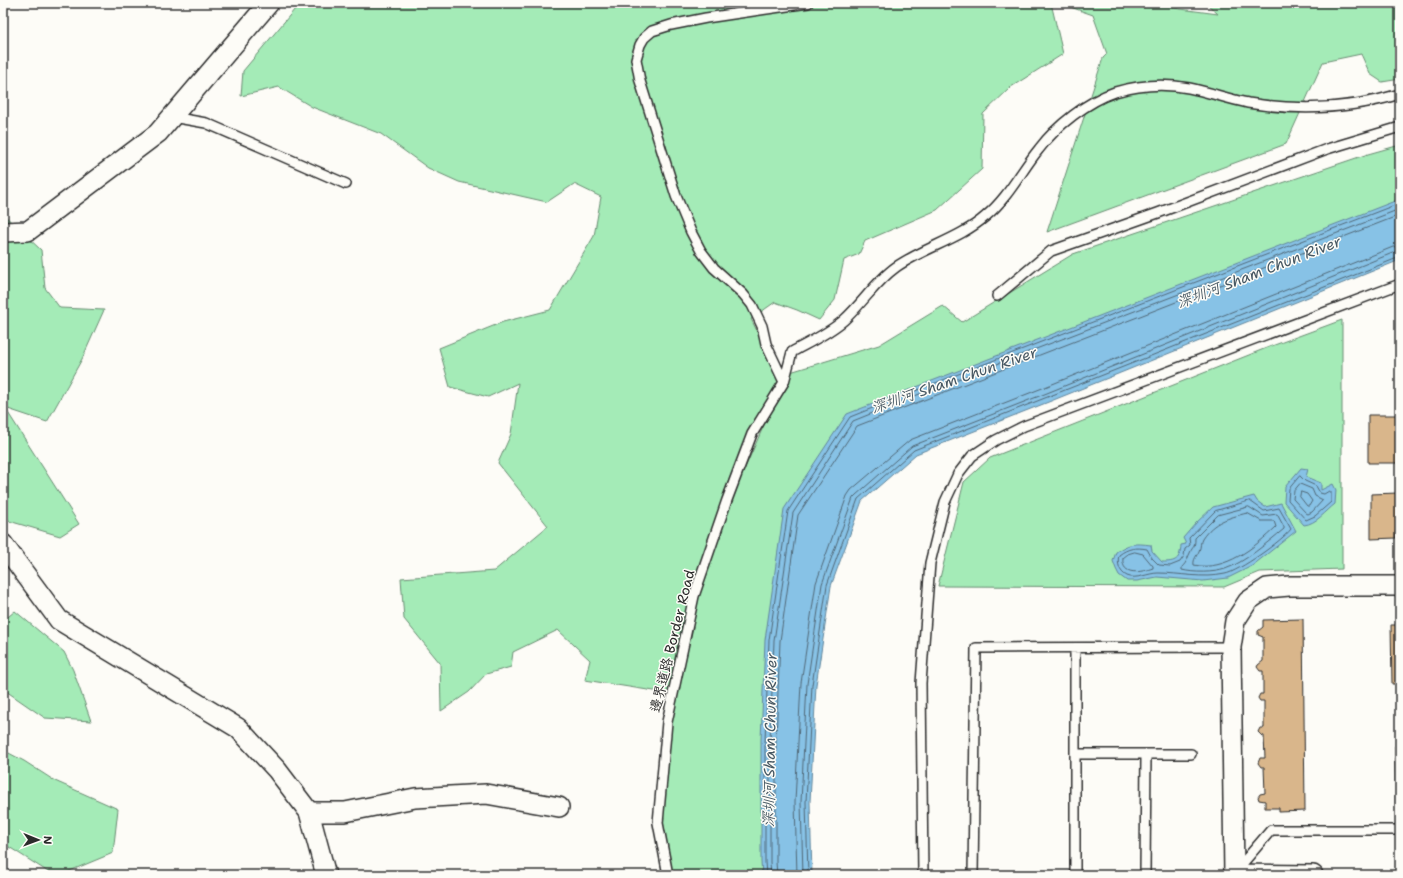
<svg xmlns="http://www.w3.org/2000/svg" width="1403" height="878" font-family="'Shantell Sans','LXGW WenKai TC',sans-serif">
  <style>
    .green { fill: #a4ebb7; stroke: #688b71; fill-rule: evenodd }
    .water { fill: #87c2e6; stroke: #62869b }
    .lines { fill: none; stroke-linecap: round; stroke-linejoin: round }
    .shore { stroke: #506776; stroke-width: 1 }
    .building { fill: #d9b68b; stroke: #2b2b2b }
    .lane-casing { stroke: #2b2b2b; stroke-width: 12 }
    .street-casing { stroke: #2b2b2b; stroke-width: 22 }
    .lane { stroke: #fdfcf7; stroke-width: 9 }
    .street { stroke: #fdfcf7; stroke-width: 19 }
    .labels { text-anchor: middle; stroke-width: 3; stroke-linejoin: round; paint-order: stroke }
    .street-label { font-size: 14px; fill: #2b2b2b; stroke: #fdfcf7 }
    .water-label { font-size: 15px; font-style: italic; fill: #475863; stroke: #fdfcf7 }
  </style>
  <rect width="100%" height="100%" fill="#fdfcf7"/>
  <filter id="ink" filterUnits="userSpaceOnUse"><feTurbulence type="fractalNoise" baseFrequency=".025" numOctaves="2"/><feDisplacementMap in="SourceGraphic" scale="8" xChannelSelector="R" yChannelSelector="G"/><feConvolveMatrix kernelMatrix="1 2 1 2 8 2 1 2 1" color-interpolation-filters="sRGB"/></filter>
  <g filter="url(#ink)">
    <path class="green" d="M300,3H1051L1063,54L1011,87L983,114L982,169L937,210L865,241L859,254L844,260L835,300L819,320L797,310L775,302L751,319L783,382L787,373L879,345L943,306L962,322L1073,254L1368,154L1400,145V228L885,417L801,535L781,875H670L658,823L673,694L585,680L590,660L558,630L513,652L511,667L486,674L469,692L441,711L440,663L404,619L401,578L494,571L548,526L498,463L511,434L518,383L488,397L450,387L439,348L503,322L550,310L594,236L601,197L574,184L547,202L459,182L428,168L381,134L312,107L279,87L241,96L243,71ZM768,416L741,477H740L749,442Z
      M1059,3H1173V8L1218,14L1206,3H1400V79L1382,82L1370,74L1361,54L1323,62L1286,144L1047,232L1103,58L1107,54L1093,15Z
      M3,214L41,250L45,288L60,308L104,310L82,359L47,422L5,408L79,524L60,536L9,521L3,509Z
      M1342,320V569L1260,572L1224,587L938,586L964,482L990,458L1269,347Z
      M15,611L64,652L73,670L91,721L45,718L3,689V621Z
      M3,750L24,761L55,781L118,809L113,853L60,875H53L9,847H3Z"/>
    <path class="water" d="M1400,199V260L1051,401L916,454L862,501L831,586L816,685L810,802L812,875H762L761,862V740L765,640L784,509L847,414Z
      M1301,468L1308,469L1306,477L1321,483V490L1333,484L1336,490L1335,504C1326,511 1316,524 1304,525L1284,502L1285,487Z
      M1254,496L1257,501L1265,507L1281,503L1296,531L1252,566L1228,578L1203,581L1157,577L1137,581H1127L1119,575L1116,569L1113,561L1116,552C1129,543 1135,543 1151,545L1152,551L1162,562C1176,562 1180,560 1181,545L1186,544L1183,538L1196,523L1213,507Z"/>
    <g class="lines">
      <path class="shore" d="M1300,476L1305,481L1316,486L1320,493L1324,494L1329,491L1331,492V502L1315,516L1306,520L1288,500L1289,489Z
        M1300,484L1312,489L1315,496L1323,500L1312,512L1308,514L1306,513L1293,499L1294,491Z
        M1301,492L1307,494L1312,501L1309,506H1307L1300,497Z
        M1250,501L1264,511L1279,508L1291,529C1283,540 1238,572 1225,574C1202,579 1180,573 1158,573C1148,573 1136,580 1127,576C1119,572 1117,563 1119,555C1128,548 1136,547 1147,549L1152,558L1159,565L1170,566L1180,562L1184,556L1185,549L1190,545L1189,538L1215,511Z
        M1249,507L1263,516L1277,514L1284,527V529C1268,542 1244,563 1225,569C1214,573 1193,573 1182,570V567C1187,562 1187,559 1190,553C1193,545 1195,549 1195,538L1218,515Z
        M1247,513L1261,521H1274L1276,527C1255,547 1225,572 1194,565C1193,559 1197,556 1199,551C1201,547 1200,542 1202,539C1214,521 1228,518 1247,513Z
        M1135,552L1143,554L1153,566V568C1142,572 1121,577 1123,558L1128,554Z
        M766,875L765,862V741L769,640L788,511L850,417L930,385L1400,203
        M771,875L770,862V741L774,641L793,513L853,421L932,389L1400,209
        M777,875L776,862V741L780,641L798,515L857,426L1400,215
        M797,875L795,802L801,683L816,583L847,496L851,490L910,440L1045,387L1393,247L1400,246
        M803,875L801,802L807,684L822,584L853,498L856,495L912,446L1047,393L1395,252H1400
        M808,875L806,802L812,685L827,585L858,499L914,450L1400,257"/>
    </g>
    <path class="building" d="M1368,415H1399L1400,455H1398V463H1368Z
      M1398,493V502H1400V530L1396,531V538L1371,539V494Z
      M1303,619L1305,811L1279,812V808H1265V801L1259,800L1258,797L1260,794L1265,793L1264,767H1261L1258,763L1260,758H1265L1264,736L1261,735L1258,732L1260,728H1264V701H1260L1258,698L1260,694H1263V671H1260L1257,667L1258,665L1263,661V637L1258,635V631L1263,627V620Z
      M1391,625H1400V684H1392Z
      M1395,746H1400V804H1396Z"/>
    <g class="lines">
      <defs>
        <path id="lane" d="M172,117L206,123L346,184
          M997,296L1051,251L1158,213L1327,149L1400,127
          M784,382L766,344L762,326L752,305L743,294L714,268L701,251L691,232L676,196L640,81L636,59L640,45L644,38L652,31L671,25L706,18L808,3
          M1075,648V875
          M1076,754H1191
          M1236,871L1271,830H1400
          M668,875L658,823L667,722L694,596L727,500L752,434L784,382L792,352C810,342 829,333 844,320C863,303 875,282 896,267C925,247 960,239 986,216C1008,198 1021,171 1039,149C1056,126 1088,101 1115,92C1139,85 1164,83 1189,88C1209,92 1228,99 1248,103C1298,111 1351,109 1400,94
          M923,875L921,683L930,563L945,502L958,474L972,456L996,440L1024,426L1400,284
          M973,875L976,648L1231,647
          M1145,875L1146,754"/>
        <path id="street" d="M3,232L28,231L158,133L269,3
          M3,544L59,620L238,728L277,770L309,812L326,875
          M309,812H345L415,798L486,794L559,807
          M1234,874L1313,875
          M1234,875L1231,647L1235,621L1248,601L1267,588L1289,586H1400"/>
      </defs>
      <use href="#lane" class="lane-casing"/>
      <use href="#street" class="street-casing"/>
      <use href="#lane" class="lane"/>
      <use href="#street" class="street"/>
    </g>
  </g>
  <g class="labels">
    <g class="street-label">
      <text transform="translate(672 641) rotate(-76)" y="5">邊界道路 Border Road</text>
    </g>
    <g class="water-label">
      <text transform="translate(1259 272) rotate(-21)" y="5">深圳河 Sham Chun River</text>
      <text transform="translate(954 380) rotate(-19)" y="5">深圳河 Sham Chun River</text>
      <text transform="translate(770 740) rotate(-89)" y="5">深圳河 Sham Chun River</text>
    </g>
  </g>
  <rect width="1403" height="878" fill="none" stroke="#fdfcf7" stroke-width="16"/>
  <rect x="8" y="8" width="1387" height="862" fill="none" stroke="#2b2b2b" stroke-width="1.5" filter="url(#ink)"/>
  <g transform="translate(38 840) rotate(91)" stroke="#fdfcf7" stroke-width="3" paint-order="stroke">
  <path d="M0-3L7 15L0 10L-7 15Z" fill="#2b2b2b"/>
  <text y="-6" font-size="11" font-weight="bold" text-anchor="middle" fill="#2b2b2b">N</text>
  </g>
</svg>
